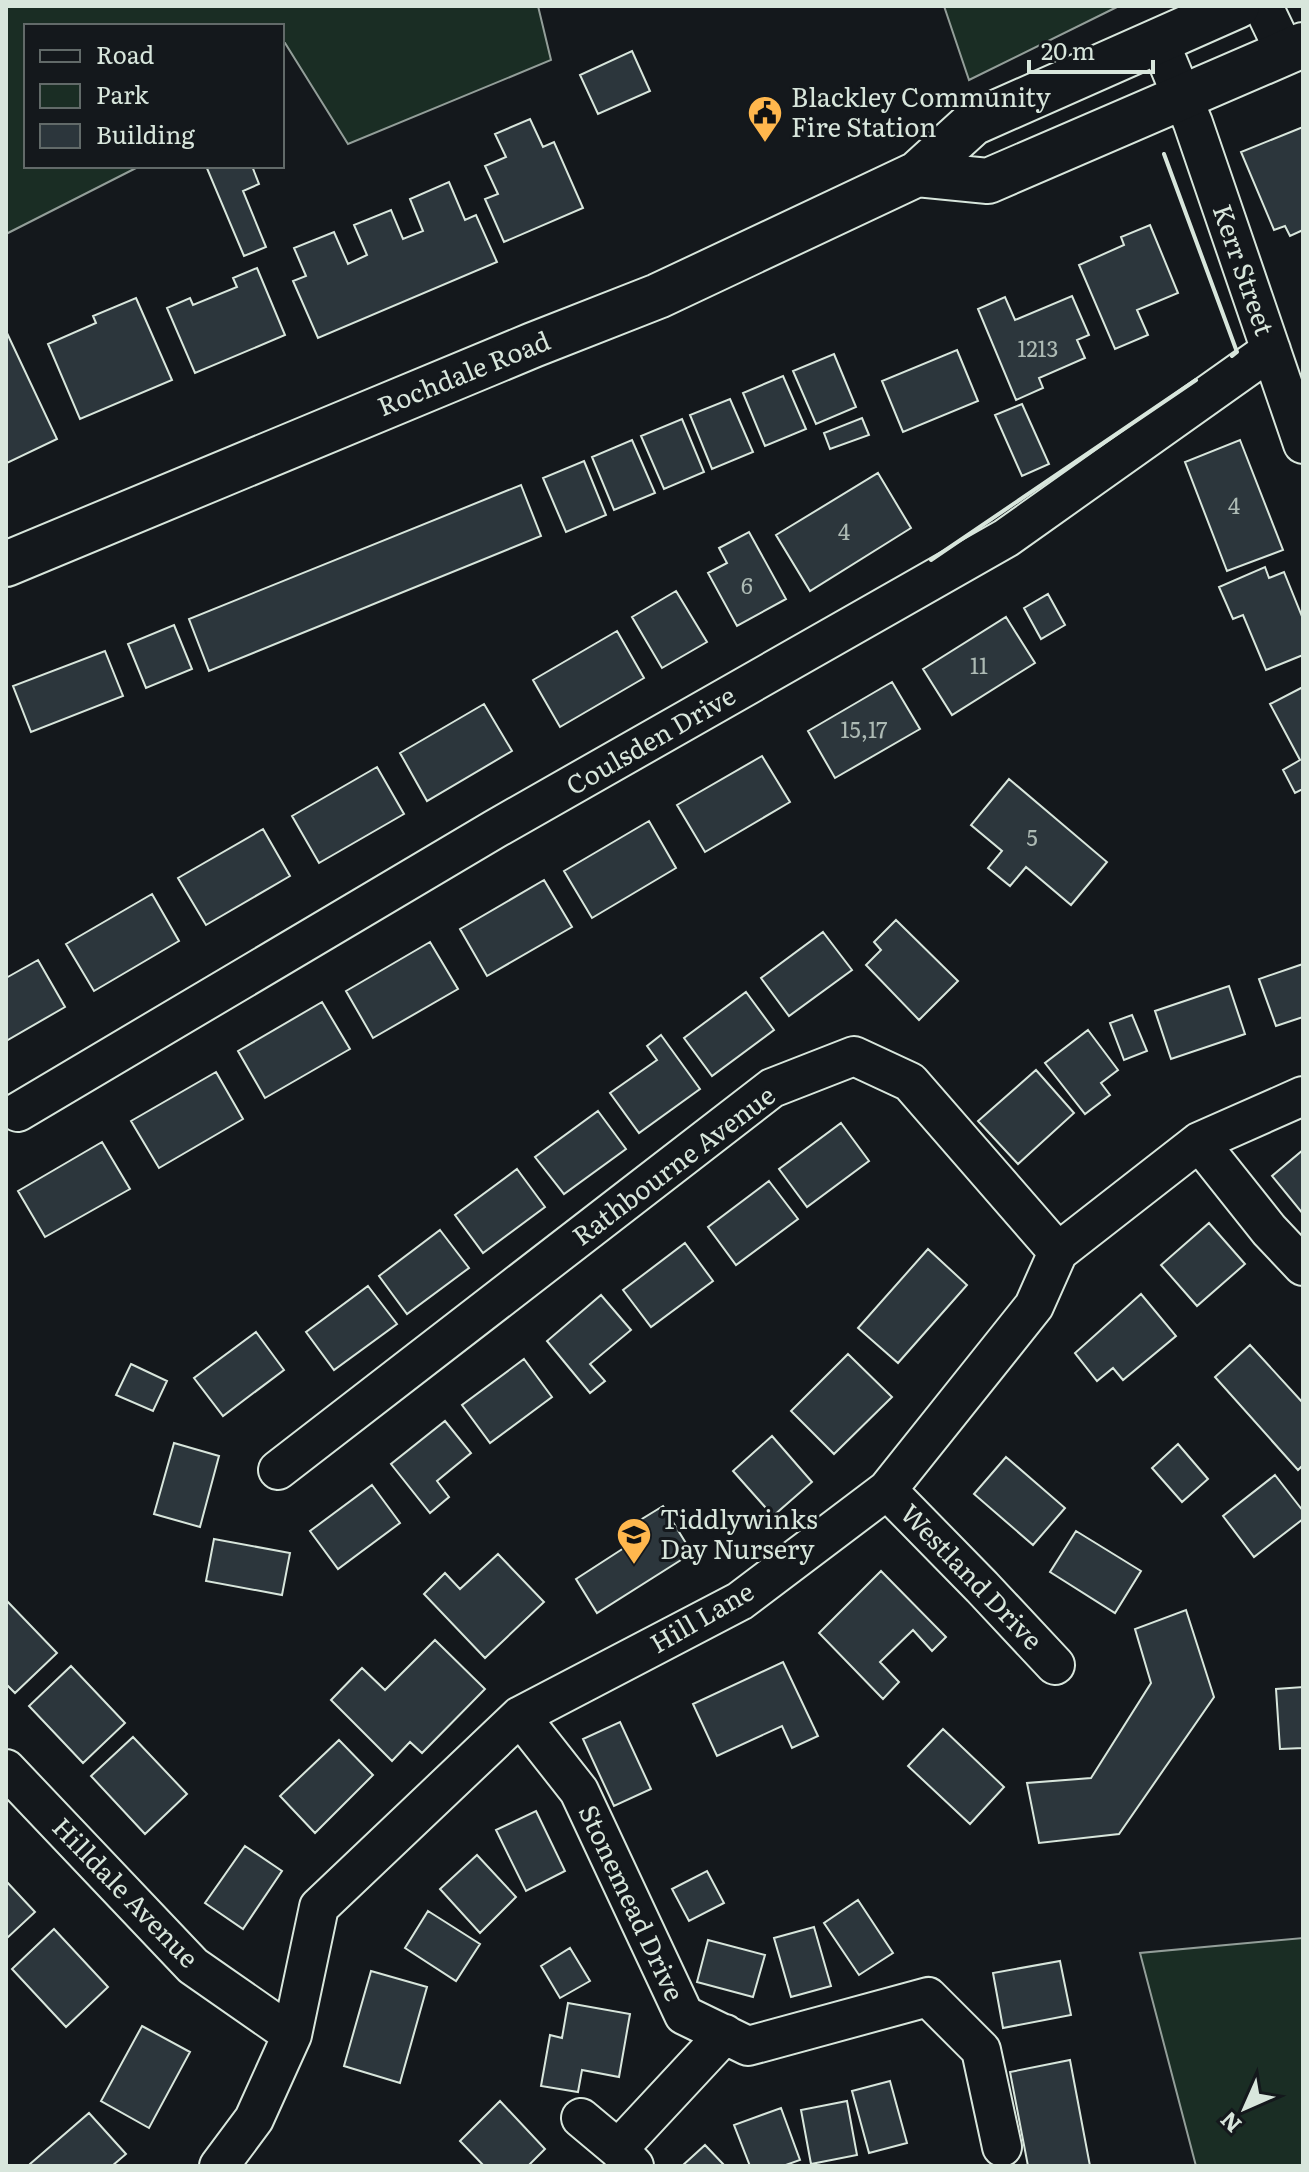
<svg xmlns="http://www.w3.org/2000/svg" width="1309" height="2172" font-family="Literata,serif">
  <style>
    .green { fill: #1a2d24; stroke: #939e99; stroke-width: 2 }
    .building { fill: #2c363c; stroke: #d8e6dc; stroke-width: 2 }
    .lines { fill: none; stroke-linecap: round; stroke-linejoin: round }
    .minor-casing { stroke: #d8e6dc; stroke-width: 42 }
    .primary-casing { stroke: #d8e6dc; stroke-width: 48 }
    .minor { stroke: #14181c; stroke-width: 38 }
    .primary { stroke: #14181c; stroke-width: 44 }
    .wall { stroke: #d8e6dc; stroke-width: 4 }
    .labels { text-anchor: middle; stroke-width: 6; stroke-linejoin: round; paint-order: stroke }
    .number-label { font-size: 22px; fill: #adbab4 }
    .poi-label { font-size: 26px; fill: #d8e6dc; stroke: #14181c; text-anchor: start }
    .street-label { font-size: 26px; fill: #d8e6dc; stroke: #14181c }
  </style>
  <rect width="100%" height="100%" fill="#14181c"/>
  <path class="green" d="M6,6H538L551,60L348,144L285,43H282V26H26V166H140L6,234Z
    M944,6H1119L969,80Z
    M1303,1938V2166H1196L1140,1953Z"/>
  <path class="building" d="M632,51L650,91L598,114L580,75Z
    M530,119L543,147L554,142L583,208L504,242L485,199L498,194L485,166L506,157L495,134Z
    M1303,127V230L1290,236L1285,226L1274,230L1241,152Z
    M206,166H252L259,184L243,191L266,247L244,256Z
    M449,182L465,220L476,215L497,262L318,338L293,281L306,276L294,248L334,232L348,264L367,255L354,225L391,210L403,239L423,231L410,199Z
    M1150,225L1178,293L1137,310L1148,335L1115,349L1079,265L1124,245L1121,237Z
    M257,268L285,335L195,373L167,308L190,298L193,305L237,287L233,278Z
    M1072,296L1089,335L1077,340L1085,358L1039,378L1043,388L1016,400L978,309L1005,297L1015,320Z
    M136,298L172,380L80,419L48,344L96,323L93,316Z
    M6,331L57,439L7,463L6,461Z
    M957,350L978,401L903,432L882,381Z
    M834,354L856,407L816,424L793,371Z
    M783,376L806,429L765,446L743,393Z
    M730,399L753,452L712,469L690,415Z
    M1022,404L1049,464L1022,476L995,415Z
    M862,418L869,435L830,449L824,433Z
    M682,419L704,472L664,489L641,436Z
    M632,440L655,493L614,510L592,457Z
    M1240,440L1283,550L1227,571L1185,462Z
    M584,461L606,515L566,532L543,478Z
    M878,473L911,528L810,591L776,535Z
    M521,485L541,536L209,671L189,619Z
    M749,532L786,599L737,626L708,573L727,563L719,548Z
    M1265,567L1269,578L1284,572L1303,619V655L1266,670L1243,615L1233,619L1219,587Z
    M676,591L707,642L662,668L632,617Z
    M1048,594L1065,625L1041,639L1024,608Z
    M1006,617L1035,663L952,715L923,669Z
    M174,625L192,669L146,688L128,644Z
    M617,631L644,678L560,727L533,680Z
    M105,651L123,696L31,732L13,686Z
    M892,682L920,729L835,778L808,731Z
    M1303,687V789L1295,793L1283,770L1300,760L1270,704Z
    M484,704L512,751L427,801L400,753Z
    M762,756L790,802L705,852L677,805Z
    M377,767L404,814L319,863L292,816Z
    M1009,779L1107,862L1071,905L1026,867L1010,886L988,868L1002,851L971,825Z
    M649,821L676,868L592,918L564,871Z
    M263,829L290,876L206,925L178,878Z
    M544,880L572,927L487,976L460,929Z
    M152,894L179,941L94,991L66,944Z
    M896,920L958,981L919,1020L866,965L881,950L874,942Z
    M823,932L852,970L789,1016L761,978Z
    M430,942L458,989L373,1038L346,991Z
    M38,960L65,1007L6,1041V978Z
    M1303,964V1017L1276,1026L1259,979Z
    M1229,986L1245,1034L1171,1059L1155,1011Z
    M746,992L774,1030L712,1076L684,1038Z
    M322,1002L350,1049L265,1098L238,1051Z
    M1132,1015L1147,1051L1124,1060L1110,1023Z
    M1088,1030L1118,1070L1101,1083L1110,1095L1085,1114L1045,1063Z
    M661,1035L700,1089L639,1133L610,1093L657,1060L647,1046Z
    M1036,1070L1074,1113L1018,1164L978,1121Z
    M216,1072L243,1119L159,1168L131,1121Z
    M598,1111L626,1149L564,1194L535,1157Z
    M841,1123L869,1161L807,1207L779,1169Z
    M102,1142L130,1189L45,1237L18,1191Z
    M1303,1150V1214L1272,1176Z
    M517,1169L545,1207L483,1253L455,1215Z
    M769,1181L798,1219L736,1265L708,1227Z
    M1209,1223L1245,1264L1197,1306L1161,1265Z
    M440,1230L469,1268L407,1314L379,1276Z
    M685,1243L713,1281L651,1327L623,1290Z
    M928,1249L967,1285L898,1363L858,1328Z
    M368,1286L397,1324L334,1370L306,1332Z
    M1141,1294L1176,1336L1123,1380L1113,1368L1097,1381L1075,1353Z
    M601,1295L631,1330L590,1364L605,1381L590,1393L547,1341Z
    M256,1332L284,1370L223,1416L194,1378Z
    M1250,1345L1303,1403V1465L1298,1470L1215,1377Z
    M848,1354L892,1397L834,1454L791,1411Z
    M524,1359L552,1397L490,1443L462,1405Z
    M131,1364L167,1381L153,1411L116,1395Z
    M445,1421L471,1453L437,1481L449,1497L430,1513L391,1464Z
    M772,1436L812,1482L773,1516L733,1471Z
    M174,1443L219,1456L200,1527L154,1514Z
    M1178,1444L1208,1479L1182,1502L1152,1468Z
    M1006,1457L1065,1508L1033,1545L974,1494Z
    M1275,1475L1303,1511V1519L1254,1557L1223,1516Z
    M372,1485L400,1523L338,1569L310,1531Z
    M663,1506L692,1553L597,1613L576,1579L627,1546L619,1533Z
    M1076,1531L1141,1571L1115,1613L1050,1572Z
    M214,1539L290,1553L282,1595L206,1581Z
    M498,1554L544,1602L485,1658L424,1594L445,1573L460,1589Z
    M881,1571L946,1637L932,1651L913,1630L880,1662L899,1682L883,1699L819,1633Z
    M6,1600L57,1653L15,1693L6,1684Z
    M1186,1610L1214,1697L1119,1834L1039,1843L1027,1783L1091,1778L1151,1683L1135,1629Z
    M435,1640L485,1689L422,1753L410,1742L392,1761L331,1700L362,1668L385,1690Z
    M783,1662L818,1736L792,1748L782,1726L717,1756L693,1704Z
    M71,1666L125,1723L83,1763L29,1706Z
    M1303,1687V1748L1280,1749L1276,1689Z
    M620,1722L651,1789L614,1806L583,1739Z
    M943,1729L1004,1787L970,1824L908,1766Z
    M133,1737L187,1794L145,1834L91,1776Z
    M339,1740L373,1775L315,1833L280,1796Z
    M536,1811L565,1871L526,1891L496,1830Z
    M245,1846L282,1871L243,1929L205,1903Z
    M477,1855L516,1897L480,1933L440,1889Z
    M707,1871L724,1903L689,1921L672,1889Z
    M6,1881L35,1912L6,1939Z
    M858,1900L893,1953L859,1975L824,1923Z
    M428,1911L480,1944L456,1981L405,1948Z
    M814,1927L831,1986L791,1997L774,1938Z
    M54,1929L108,1987L66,2027L12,1969Z
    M708,1940L765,1955L753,1997L697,1982Z
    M570,1948L590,1981L560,1998L541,1966Z
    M1060,1961L1071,2015L1003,2028L993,1973Z
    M371,1971L427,1987L400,2083L344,2066Z
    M568,2003L630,2014L619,2077L582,2070L578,2092L541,2086L550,2035L562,2038Z
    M142,2026L190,2052L149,2128L101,2101Z
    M1070,2060L1090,2166H1028L1010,2072Z
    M890,2081L907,2143L869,2153L852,2091Z
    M500,2101L545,2149L528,2166H484L460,2141Z
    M847,2101L857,2155L811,2164L801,2110Z
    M781,2108L800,2160L783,2166H750L734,2125Z
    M89,2113L126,2154L112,2166H31L30,2164Z
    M705,2145L725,2166H682Z"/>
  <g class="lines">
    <defs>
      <path id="minor" d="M1263,6L1285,52
        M1159,41L1193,123L1303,444
        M18,1112L495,829L1006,538L1271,350
        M1199,1142L1269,1230L1303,1266
        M278,1470L772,1088L854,1056L910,1082L1058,1252
        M887,1490L982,1587L1055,1665
        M520,1716L579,1791L684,2015L748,2046L928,1997L981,2050L1002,2147
        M6,1769L193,1966L292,2035
        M581,2118L618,2149L634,2166
        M618,2149L725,2034
        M219,2166L254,2119L292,2035L319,1907L520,1716L740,1601L887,1490L1034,1306L1058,1252L1199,1142L1303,1096"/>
      <path id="primary" d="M917,174L988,181L1303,45
        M6,564L533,345L658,296L917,174L973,123L1237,6"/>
    </defs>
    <use href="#minor" class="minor-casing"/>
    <use href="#primary" class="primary-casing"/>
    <use href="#minor" class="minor"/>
    <use href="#primary" class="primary"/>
    <path class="wall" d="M1164,154L1237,352L1232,356
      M931,560L1196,380"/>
  </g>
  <defs>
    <symbol id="civic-pin" viewBox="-11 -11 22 30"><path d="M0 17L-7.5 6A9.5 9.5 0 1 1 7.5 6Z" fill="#ffb74d" stroke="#14181c"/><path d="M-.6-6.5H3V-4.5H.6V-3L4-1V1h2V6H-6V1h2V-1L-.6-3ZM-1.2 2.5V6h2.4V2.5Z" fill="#111"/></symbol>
    <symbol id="school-pin" viewBox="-11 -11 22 30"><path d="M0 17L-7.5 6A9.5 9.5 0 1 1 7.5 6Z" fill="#ffb74d" stroke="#14181c"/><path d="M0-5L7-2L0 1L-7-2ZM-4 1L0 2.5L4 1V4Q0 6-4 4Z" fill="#111"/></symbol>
  </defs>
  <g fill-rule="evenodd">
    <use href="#civic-pin" x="745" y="93" width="40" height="54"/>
    <use href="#school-pin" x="614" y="1515" width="40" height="54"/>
  </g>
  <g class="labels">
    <g class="number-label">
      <text x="1038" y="357">1213</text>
      <text x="1234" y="514">4</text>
      <text x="844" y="540">4</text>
      <text x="747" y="594">6</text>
      <text x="979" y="674">11</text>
      <text x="864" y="738">15,17</text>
      <text x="1032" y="846">5</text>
    </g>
    <g class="poi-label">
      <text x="791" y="107">Blackley Community<tspan x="791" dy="30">Fire Station</tspan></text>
      <text x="660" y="1529">Tiddlywinks<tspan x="660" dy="30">Day Nursery</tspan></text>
    </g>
    <g class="street-label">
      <text transform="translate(1243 270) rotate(71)" y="9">Kerr Street</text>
      <text transform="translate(464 374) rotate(-22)" y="9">Rochdale Road</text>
      <text transform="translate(651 741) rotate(-30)" y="9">Coulsden Drive</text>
      <text transform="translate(674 1166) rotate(-37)" y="9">Rathbourne Avenue</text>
      <text transform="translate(971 1577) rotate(46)" y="9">Westland Drive</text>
      <text transform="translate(702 1618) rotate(-30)" y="9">Hill Lane</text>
      <text transform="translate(125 1893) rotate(46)" y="9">Hilldale Avenue</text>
      <text transform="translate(631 1903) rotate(65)" y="9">Stonemead Drive</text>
    </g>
  </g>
  <rect width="1309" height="2172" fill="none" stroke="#d8e6dc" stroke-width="16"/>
  <rect x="24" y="24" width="260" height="144" fill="#14181c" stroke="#626a69" stroke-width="2"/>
  <rect x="40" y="50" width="40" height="12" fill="#14181c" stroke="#626a69" stroke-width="2"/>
  <text x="96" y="64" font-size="24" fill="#d8e6dc">Road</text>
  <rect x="40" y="84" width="40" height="24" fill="#1a2d24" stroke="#626a69" stroke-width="2"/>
  <text x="96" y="104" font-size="24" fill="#d8e6dc">Park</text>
  <rect x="40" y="124" width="40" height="24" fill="#2c363c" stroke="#626a69" stroke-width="2"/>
  <text x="96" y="144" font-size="24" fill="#d8e6dc">Building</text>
  <g transform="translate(1245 2108) rotate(225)" stroke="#14181c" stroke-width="6" paint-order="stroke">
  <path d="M0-6L14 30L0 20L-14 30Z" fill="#d8e6dc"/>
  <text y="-12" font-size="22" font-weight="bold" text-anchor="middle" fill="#d8e6dc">N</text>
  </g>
  <path d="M1029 60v12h124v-12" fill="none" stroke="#d8e6dc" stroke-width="4"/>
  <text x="1041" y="60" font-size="24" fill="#d8e6dc" stroke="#14181c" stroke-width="6" paint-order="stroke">20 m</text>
</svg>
